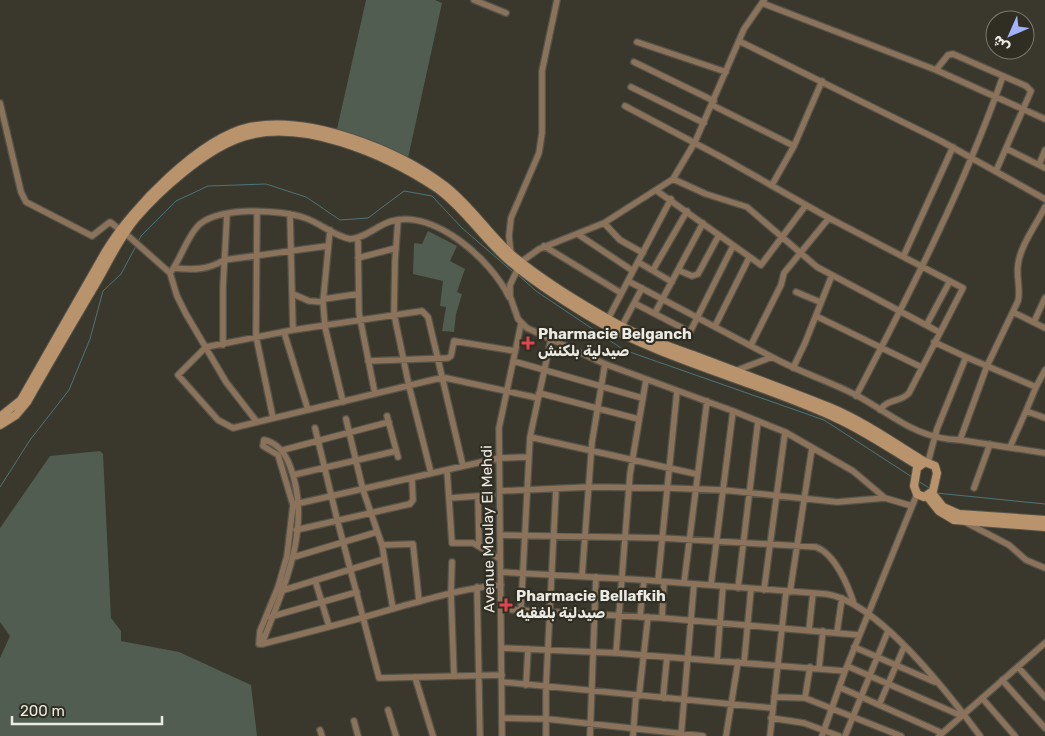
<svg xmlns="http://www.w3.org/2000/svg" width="1045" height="736" font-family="Rubik,Cairo,sans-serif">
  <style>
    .green { fill: #505d50 }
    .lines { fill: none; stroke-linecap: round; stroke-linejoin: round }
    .stream { stroke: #4d7478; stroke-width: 1 }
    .street-casing { stroke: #56544a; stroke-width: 8 }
    .secondary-casing { stroke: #56544a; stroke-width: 10 }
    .street { stroke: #8b735b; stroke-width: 5.5 }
    .secondary { stroke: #b9936c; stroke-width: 8 }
    .health-dot { fill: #e0444e; stroke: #302e23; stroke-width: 2 }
    .labels { text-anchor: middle; stroke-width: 4.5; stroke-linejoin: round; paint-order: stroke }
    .poi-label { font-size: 15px; font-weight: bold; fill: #ebeae3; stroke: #302e23; text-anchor: start }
    .street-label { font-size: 15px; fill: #ebeae3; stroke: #302e23 }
  </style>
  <rect width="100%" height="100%" fill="#3a382d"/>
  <path class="green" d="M366,0H435L442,3L408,158L373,142L337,129Z
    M428,231L457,246L450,261L465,269L457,292L462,294L456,314L454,332L442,331L446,307L440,306L443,281L413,274L414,243L422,244Z
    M100,451L103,454L111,618L121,631V641L179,652L251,685L257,736H0V658L10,636L0,622V528L50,456Z"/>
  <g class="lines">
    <path class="stream" d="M138,242L141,236L176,201L208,186L266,184L306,197L340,220L368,218L404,191L432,196L462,228L513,272
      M517,274L536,291L624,350L824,420L912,477
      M918,481L931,489
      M0,487L30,440L69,390L90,339L103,291L121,274L136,246
      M936,493L1045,504"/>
    <defs>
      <path id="street" d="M474,0L506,13
        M764,0L744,29L695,142L673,179L604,223L539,249L521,262L510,285V296L518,319L527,328L605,364L733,411L785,432L853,471L885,498L912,506
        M762,3L936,70L1045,119
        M739,41L941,141L1045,199
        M637,42L726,72
        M634,62L714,101
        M936,70L948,55L953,54L1026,86L1031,91L996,171
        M631,87L704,123
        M0,103L21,192L26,202L92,236L110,222L119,229
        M712,105L794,146
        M625,106L723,158L829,218L963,288L909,393C900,403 888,398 880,410
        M1007,149L1045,168
        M1039,165L1045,150
        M673,179L706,194L747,207L817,267L939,332
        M772,185L794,146L822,81
        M657,191L761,265L806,205
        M1045,207C1036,225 1020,246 1018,265C1016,278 1021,289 1018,301L987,366L960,440L1045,453
        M257,212L256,336L273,418
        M290,214L293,330
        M398,220L395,261L394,314L409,386L431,473
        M604,223L620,240L643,253
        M330,230L323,302L325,327L343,402
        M125,233L170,273
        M579,235L633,271L608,319
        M358,238L359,313L375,394
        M544,246L621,293
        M511,255L509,236L511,218L539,153L542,133V71L557,0
        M904,255L953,147
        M358,258L396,248
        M638,262L672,282
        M174,268C193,270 208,270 224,260L327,246
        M653,270L687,211
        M678,270L692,276L698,274L719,235
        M633,271L671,199
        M628,281L772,357
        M796,292L820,302
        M293,294L309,301L323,302
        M324,299L358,294
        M634,303L690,332L733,246
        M1013,312L1045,328
        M655,313L703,223
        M816,316L921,367
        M1034,322L1045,298
        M927,324L950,281
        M622,326L642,288
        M715,326L749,258
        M284,332L308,410
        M934,342L966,357
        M223,345V287L227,214
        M751,345L781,285L784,273L829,218
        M368,361L448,358L451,356L454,341L515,351
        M513,361L642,398
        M793,368L805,343L832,275
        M735,371L772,357C799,372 829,381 856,395C893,415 916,439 960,440
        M1036,387L1045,370
        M539,393L638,419
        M856,396C911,291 964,187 1003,76
        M387,416L398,457
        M346,419L363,490L382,545L393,609
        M257,422L226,382L186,314L177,296L170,273C181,259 185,241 197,227C215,206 281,209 305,218C320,223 334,236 350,239C366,238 377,225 392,221C435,209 492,261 509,297
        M315,428L337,519L379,678L502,675
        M530,437L696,474
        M1010,447L1026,411
        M283,450L389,422
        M928,462L937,429L966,357L1036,387L1026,411L1045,418
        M463,466L428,317L422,311L293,330L206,347L178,375L218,420L233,428L436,379L446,378L538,398
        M447,470L452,543H473L500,559
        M293,475L396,451
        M974,488L990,444
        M500,491L589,487L667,488L723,490L837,502L885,498
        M478,496L479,546
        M450,498L492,495
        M296,504L499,458L529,457
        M965,522L1009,545L1026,560L1045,568
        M296,530L410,504L413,500L412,479
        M500,535L662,538L816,547C835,554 848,585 854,604
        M382,545L413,544L419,601
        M294,557L377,532
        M452,562L451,593L454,676
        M501,572L644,580L826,594C877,601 949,694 980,736
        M582,576L592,442L605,364
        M315,580L329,626
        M658,581L677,391
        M684,583L707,401
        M711,585L733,411
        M477,587L480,736
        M738,588L758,421
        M284,590L384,559
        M764,590L785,432
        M790,592L812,448
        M501,609L662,618L859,635
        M521,609L530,437L551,339
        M270,617L357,592
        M640,617L644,580
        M662,618L664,582
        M809,630L813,593
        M837,632L842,598
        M262,644C284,586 313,527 290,466C285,453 278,443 264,440L263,446L278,455L293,505L287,556L278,587L260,631L259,644H262C306,633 349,622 392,609C429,599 463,588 501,585
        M854,647L935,682
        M502,648L616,653L845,671
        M616,653L630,474L646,380
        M717,661L723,586
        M744,663L751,589
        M847,666L962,716
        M1018,667L1045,697
        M819,668L823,631
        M415,677L433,736
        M1002,680L1045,728
        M502,682L772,708
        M526,685L528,649
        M839,687L942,733
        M639,696L648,617
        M774,697L805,698L901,736
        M663,698L667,657
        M805,698L810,667
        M982,698L1015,736
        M879,705L904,647
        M388,710L396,736
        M502,718L547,719L703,736
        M771,718L804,723L839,736
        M354,721L358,736
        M320,730L322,736
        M502,736L499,428L521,324
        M546,736V686L556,489
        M590,736L596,577
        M633,736L636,696
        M681,736L694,584
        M726,736L738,662
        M770,736L786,592
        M822,736L845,671L917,494
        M845,736L888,631
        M939,736L1045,643"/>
      <path id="secondary" d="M0,417L21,400L106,251C132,208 200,138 250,127C310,115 398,150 445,186C471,206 488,234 512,255C544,282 581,304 617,324C641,337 668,346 693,355C738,372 784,389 829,407C863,421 894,443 925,462
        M0,425L16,415L27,402C49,363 72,324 95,285C108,263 119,238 136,218C160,190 203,152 237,139C298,115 387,155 438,189C464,208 481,235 505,257C529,279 559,298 587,315C662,360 756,381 836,418C865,431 892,450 919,466
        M925,462L935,466L937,473L933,491L924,497L917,494L914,486L917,468Z
        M932,493L943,507L959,514L1045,520
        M927,496L939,511L954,520L1045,527"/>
    </defs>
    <use href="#street" class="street-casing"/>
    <use href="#secondary" class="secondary-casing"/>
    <use href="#street" class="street"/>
    <use href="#secondary" class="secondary"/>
  </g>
  <g class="health-dot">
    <path d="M525.5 335.5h5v5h5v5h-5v5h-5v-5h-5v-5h5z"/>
    <path d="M503.5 597.5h5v5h5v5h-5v5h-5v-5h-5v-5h5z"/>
  </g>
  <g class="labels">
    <g class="poi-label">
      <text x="538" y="339">Pharmacie Belganch<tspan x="538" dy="17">صيدلية بلكنش</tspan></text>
      <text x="516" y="601">Pharmacie Bellafkih<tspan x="516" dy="17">صيدلية بلفقيه</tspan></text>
    </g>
    <g class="street-label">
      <text transform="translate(488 529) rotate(-91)" y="5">Avenue Moulay El Mehdi</text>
    </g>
  </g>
  <g transform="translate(1010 35) rotate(225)"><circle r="24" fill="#302e23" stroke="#7b7970"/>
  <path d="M0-4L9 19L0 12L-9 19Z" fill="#a0b3fd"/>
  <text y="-8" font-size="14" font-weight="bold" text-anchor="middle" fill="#ebeae3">ش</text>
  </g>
  <path d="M12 716v8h150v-8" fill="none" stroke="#ebeae3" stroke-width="2.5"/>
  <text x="20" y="716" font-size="15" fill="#ebeae3" stroke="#302e23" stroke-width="4" paint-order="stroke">200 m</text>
</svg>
